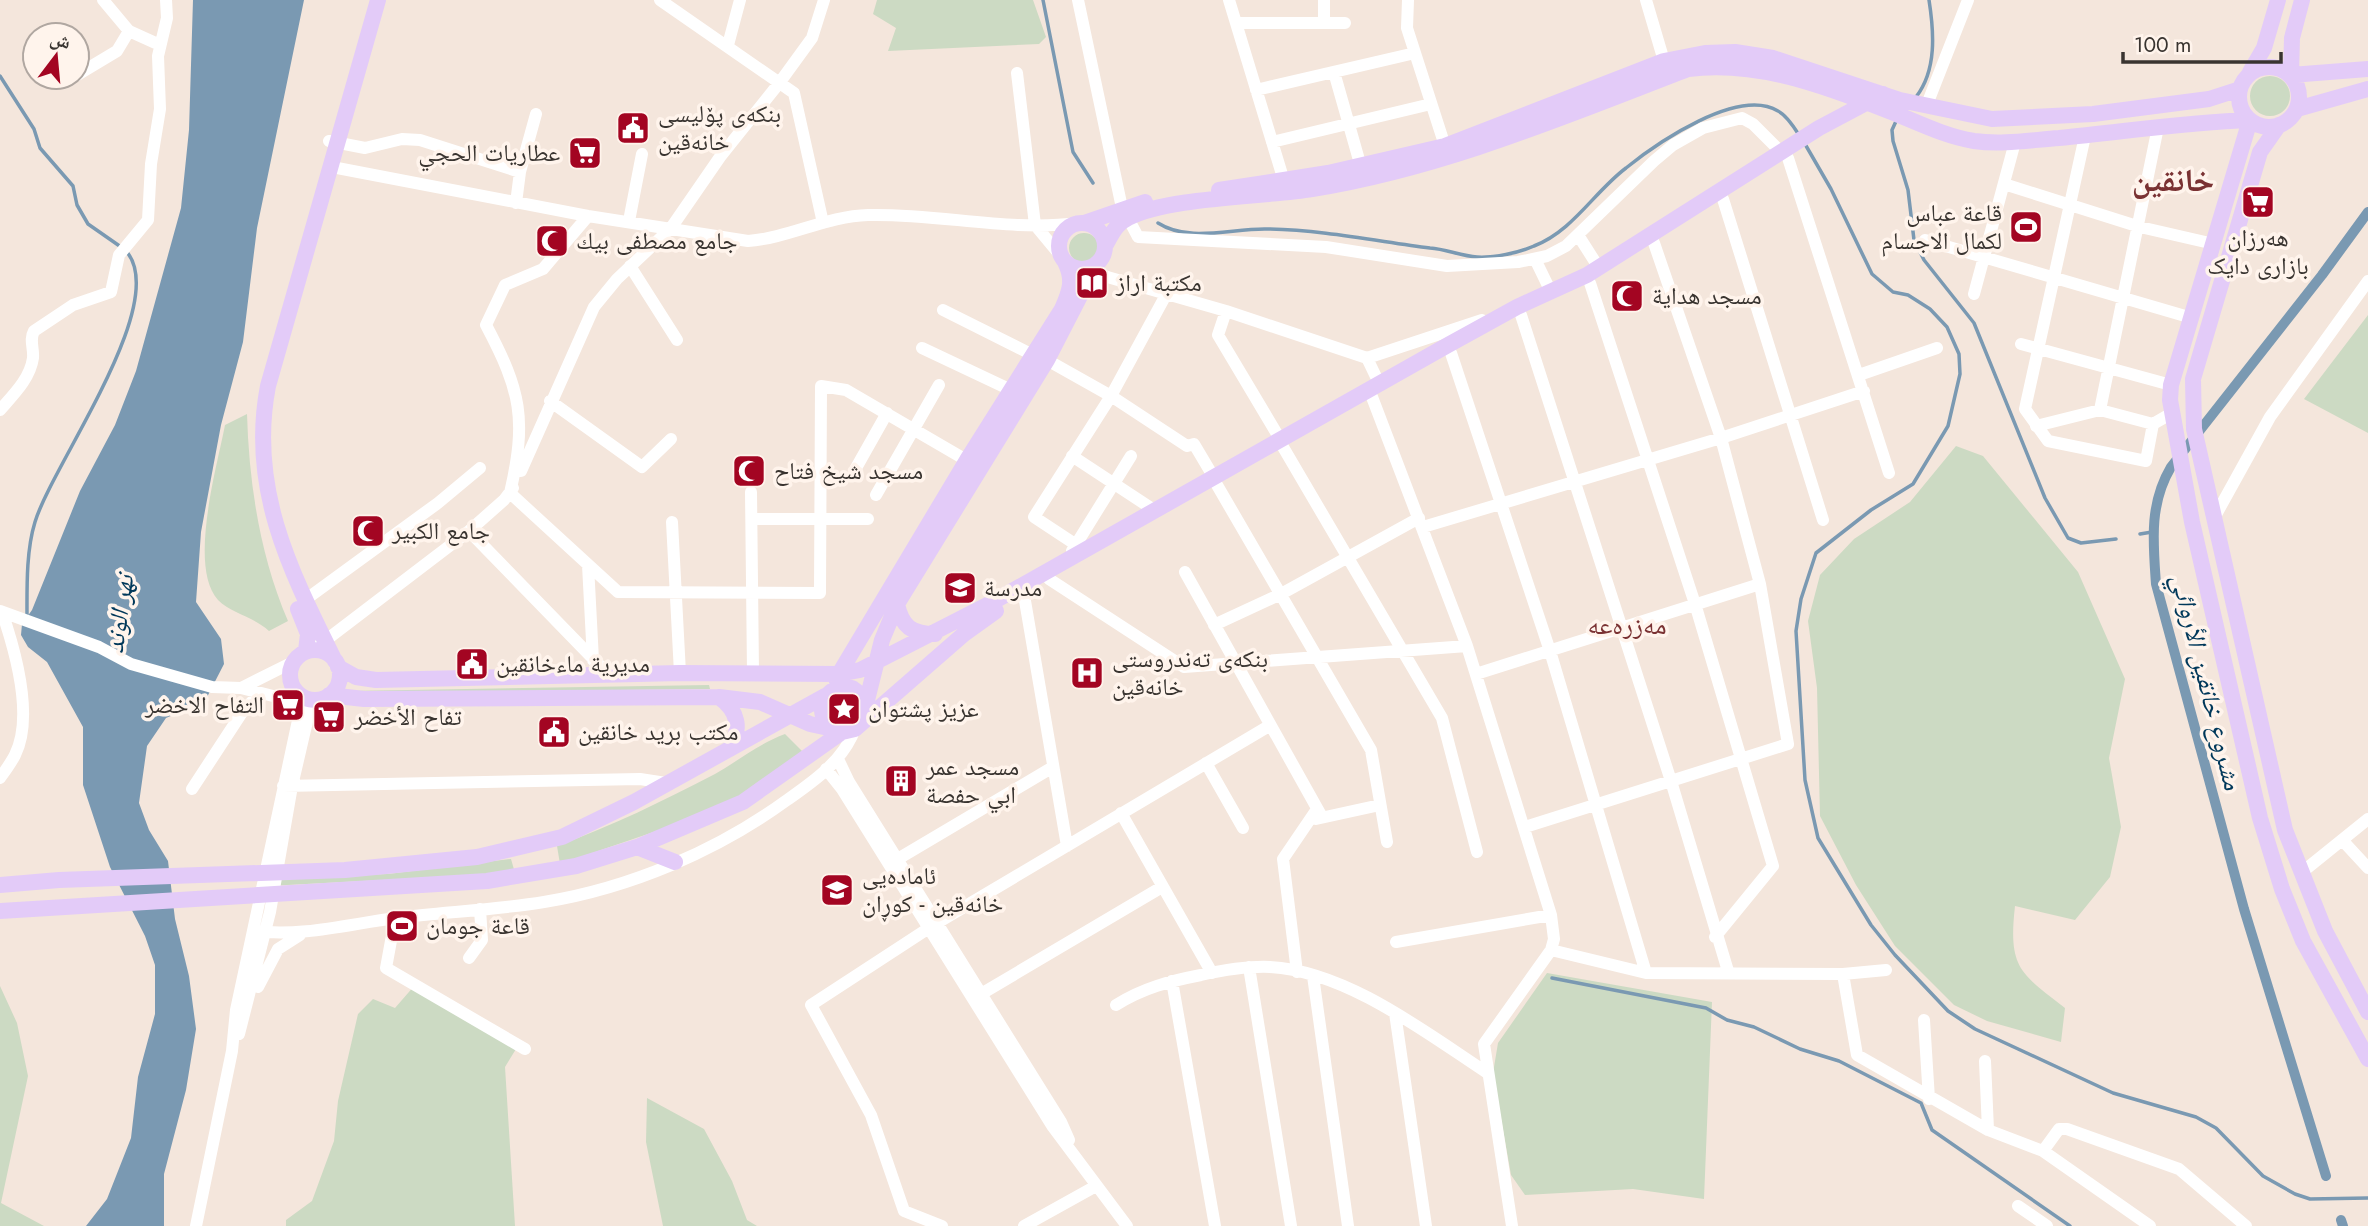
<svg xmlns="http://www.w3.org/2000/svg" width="2368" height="1226" font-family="Jost,'Noto Naskh Arabic',sans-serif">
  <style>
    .green { fill: #ccdac3 }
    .water { fill: #7a99b2 }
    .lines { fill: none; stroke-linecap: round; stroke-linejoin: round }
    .stream { stroke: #7a99b2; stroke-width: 3.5 }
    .canal { stroke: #7a99b2; stroke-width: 10 }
    .minor { stroke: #fff; stroke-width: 12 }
    .major { stroke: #e3cbf8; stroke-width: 16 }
    .labels { text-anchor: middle; stroke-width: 7; stroke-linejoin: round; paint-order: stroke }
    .poi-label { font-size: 24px; fill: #393430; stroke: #fff4ec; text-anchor: start }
    .water-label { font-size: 26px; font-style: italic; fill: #00385a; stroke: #fff4ec }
    .neighbourhood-label { font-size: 26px; fill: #7a3233; stroke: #fff4ec }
    .district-label { font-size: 32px; font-weight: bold; fill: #7a3233; stroke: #fff4ec }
  </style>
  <rect width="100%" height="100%" fill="#f4e6dc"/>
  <path class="green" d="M877,0H1033L1046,37L1039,44L888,51L896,28L873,14Z
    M2250 96a20 20 0 1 1 40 0a20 20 0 1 1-40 0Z
    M1069 248a15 15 0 1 1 30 0a15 15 0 1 1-30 0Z
    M2368,315V433L2304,399Z
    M247,414C249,484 260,556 288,621L269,631C254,617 231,613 218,600C188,567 217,467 225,425Z
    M1956,446L1983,456L2078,572L2125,679L2109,758L2121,827L2110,877L2075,920L2015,906C2008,968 2020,973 2065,1008L2061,1042L1987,1021L1954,1005L1895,946L1856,885L1820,816L1817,688L1808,621L1820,575L1854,539L1910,502Z
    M709,685L710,689L352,693L349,691Z
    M832 709a13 13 0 1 1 26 0a13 13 0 1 1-26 0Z
    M785,734L807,756L729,802L680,823L560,864L557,846C612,826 663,801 715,774C738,761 760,743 785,734Z
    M511,859L515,873L268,886V878L388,874Z
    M1547,973L1712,1002L1704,1199L1633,1189L1525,1195L1511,1175L1493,1073L1498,1043Z
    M415,985L516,1049L505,1067L515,1226H286V1220L312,1201L334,1141L338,1101L358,1014L373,999L395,1008Z
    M0,986L17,1023L28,1076L1,1203L44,1226H0Z
    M647,1098L704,1129L732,1181L747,1220L757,1226H663L646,1142Z"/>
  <path class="water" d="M193,0H304L257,228L243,342L221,425L201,532L196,602L221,639L224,664L205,701L166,718L147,746L139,803L149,830L168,861L175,919L189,976L196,1029L186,1090L164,1174V1226H86L107,1199L131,1138L138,1077L155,1014V965L145,936L110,867L83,785V727L47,662L28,647L21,635L22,624L32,610L80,491L115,425L136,371L181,208L189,130Z"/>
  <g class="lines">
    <path class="stream" d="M1043,0L1073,152L1093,183
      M0,76L34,129L40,148L73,186L77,205L88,224L121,247
      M1916,97C1937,70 1934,32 1929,0
      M1897,119L1892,130L1893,141L1908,190L1914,240L1924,260L1974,323L2045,498L2068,538L2081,543L2116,539
      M1805,144L1831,189L1872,274L1893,292L1908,295L1930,309L1947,327L1959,354L1960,374L1948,426L1913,484L1871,510L1816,553L1801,599L1796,631L1805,780L1818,838L1871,925L1895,955L1948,1011L1975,1029L2113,1093L2196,1117L2216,1128L2263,1176L2295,1194L2310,1199L2368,1198
      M1158,223C1189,243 1232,228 1267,229C1322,230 1376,241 1430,248C1446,249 1461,256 1477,257C1494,258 1518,253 1534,246C1573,231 1594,192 1626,168C1657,143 1738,87 1778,111C1786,115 1794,127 1799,135
      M2140,534L2152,532
      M27,618C27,588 26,551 35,522C52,465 170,305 127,252
      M1552,978L1706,1008L1727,1020L1754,1027L1800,1049L1839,1061L1921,1103L1932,1130L2070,1226"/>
    <path class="canal" d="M2326,1176L2244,909L2156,584C2153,542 2149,504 2171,467L2322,275L2368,212
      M2341,1220L2343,1226"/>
    <path class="minor" d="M103,0L129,31L160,45
      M660,0L794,93L823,223
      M1078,0L1122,208
      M1229,0L1284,181
      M1408,0L1407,28L1445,146
      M1646,0L1664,61
      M1236,23H1345
      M1324,23V0
      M728,45L740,0
      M1334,72L1361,167
      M1017,73L1035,225L1060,255
      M77,75L117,51L129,31
      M1256,90L1415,53
      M1926,107L1968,0
      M2085,136L2025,409L2048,441L2146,461L2153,424
      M329,141L365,148L402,139L420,140L520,172
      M1272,142L1431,104
      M1788,158L1889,473
      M332,167L588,216L748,241C789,238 827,216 868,215C938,213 1008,232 1078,223
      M2004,184L2140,227L2214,244
      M1723,199L1823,520
      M516,203L520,172L536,114
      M588,216L543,269L505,285L486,325C521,391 527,419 510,493L618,592L820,593L821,386L846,390L973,464
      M1128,218L1138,237L1326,247L1447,266L1518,262L1547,256L1566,246L1654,161L1673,145L1703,128L1742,118L1753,124L1781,152
      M629,221L642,154
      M1578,235L1599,268
      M1925,240L2192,318
      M1535,259L1551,292
      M630,266L677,340
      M1076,268L1226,311L1367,358L1482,320
      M1590,283L1696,607L1773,866L1715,937
      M1974,294L2015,142
      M943,310L1033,355
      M1226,311L1218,335L1280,439
      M1521,315L1671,781L1728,971
      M2021,344L2171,385
      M922,348L1011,390
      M1451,353L1550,651L1646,973
      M1367,358L1379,383
      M1047,360L1111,396L1187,446L1194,444L1213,476
      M1859,375L1937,348
      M1372,397L1467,646L1551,915L1554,939L1551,950L1484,1044L1512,1226
      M550,401L642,467L671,439
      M0,410C13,395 30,379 33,358C34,348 29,340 34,331L73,305L111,292L119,255L148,220L151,164L160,109L158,56L167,18L166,0
      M2100,410L2158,127
      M2036,426L2100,410L2153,424L2172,413
      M1283,447L1442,718L1477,852
      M1072,456L1154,510
      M856,468L887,413
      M521,471L594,307L617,279L671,228L720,157L780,82L812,38L824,0
      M1217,485L1371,750L1387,842
      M751,492L753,672
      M876,495L939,385
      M752,519H868
      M2213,520L2270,417L2368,281
      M672,522L680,673
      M1423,527L1721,438L1864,391
      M469,531L608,674
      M1084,550L1034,517L1111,396L1167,293
      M1072,551L1131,456
      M588,565L593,660
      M1185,572L1322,817
      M1049,579L1184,667L1467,646
      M1024,595L1067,846
      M305,600L438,503L480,468
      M0,611L99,647L131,664L212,687L241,688L273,696L300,695
      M1214,625L1281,594L1419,518
      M313,650L469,531L504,500L513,488
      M1476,674L1760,584
      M241,688L295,661
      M838,759L849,782L1061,1122L1069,1140
      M1206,763L1243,828
      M826,769L842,789L1053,1127L1127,1226
      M0,778C5,771 11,763 15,755C34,717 15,650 2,612
      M283,786L640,779L666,783
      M192,789L243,711L259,694
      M1121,813L1212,973
      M1316,819L1380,805
      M1525,827L1788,744L1760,584L1721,438L1654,243
      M2343,841L2368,868
      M891,863L1053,767
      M2301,873L2368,819
      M395,919L386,968L525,1049
      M937,923L1269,726
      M929,928L811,1005L871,1115L904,1211L942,1226
      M254,931C302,937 349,924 396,918C445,912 495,910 544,902C630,888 717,851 787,800C814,781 843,761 855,729
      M1396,942L1551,915
      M1551,950L1646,973L1843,974L1886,970
      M469,958L482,940L480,909
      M1249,967L1291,1226
      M1297,972L1283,859L1317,809
      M1843,974L1857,1055L1988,1130L2043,1151L2150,1226
      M1313,976L1348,1226
      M1172,981L1215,1226
      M258,987L278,949L300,935
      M976,997L1162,887
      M1116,1005C1143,988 1170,981 1201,975C1224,970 1247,966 1270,967C1346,971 1425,1032 1486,1072
      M1395,1013L1426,1226
      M1924,1020L1929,1099
      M239,1034L270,912L292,786L312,700
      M1985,1061L1988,1130
      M2043,1151L2059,1129H2067L2179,1169L2246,1226
      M2018,1206L2047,1226
      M196,1226L232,1051L236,1010L303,697
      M1024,1226L1096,1186"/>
    <path class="major" d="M2302,0L2292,38L2291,75L2368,69
      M2239 97a30 30 0 1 1 60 0a30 30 0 1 1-60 0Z
      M2250,72L2264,48L2278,0
      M2297,109L2368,89
      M2279,125L2260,152L2193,379L2194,429L2285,830L2325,931L2368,1012
      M1219,190L1328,173L1445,146L1664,61L1705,53L1735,52L1773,58L1900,100L1992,119L2093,114L2209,99L2240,89
      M1084,223L1145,202
      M1059 246a23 23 0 1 1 46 0a23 23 0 1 1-46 0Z
      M1105,246C1111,236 1116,223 1128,218C1167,197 1265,197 1312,189C1443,168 1565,116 1688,69C1757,60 1825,86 1889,111C1917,122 1944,136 1974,141C2002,145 2031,140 2059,138C2123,132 2186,122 2250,120L2171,385L2170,400L2192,522L2260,818L2282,889L2303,941L2368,1059
      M897,604C902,627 912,634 935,634
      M298,609L308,634L306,651
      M290 675a25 25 0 1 1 50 0a25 25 0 1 1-50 0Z
      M335,661C291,572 248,489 268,386L378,0
      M338,667L356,677L376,680L680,673L839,674L860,670L991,603L1448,345L1517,307L1587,275L1819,128L1883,94
      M836,679L967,460L1062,309C1070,291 1074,280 1065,262
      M329,695L364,699L719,697L760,702L810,724L833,729
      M719,697C738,711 742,728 730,749
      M866,704L882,640L897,604L1047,360L1097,263
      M865,718L864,697L852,688H837C821,696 818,710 827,724L842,732L855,729L964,634L996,611
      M637,847L675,862
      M0,885L59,880L345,870L477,857L562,837L634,802L825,696
      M0,911L487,881L576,866L637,847L743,802L842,732"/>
  </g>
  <defs>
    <symbol id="civic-square" viewBox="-11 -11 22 22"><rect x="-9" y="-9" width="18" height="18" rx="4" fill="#a30522" stroke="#fff4ec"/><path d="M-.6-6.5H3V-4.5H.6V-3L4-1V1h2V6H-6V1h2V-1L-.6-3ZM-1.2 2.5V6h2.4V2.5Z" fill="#fff"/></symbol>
    <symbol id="supermarket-square" viewBox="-11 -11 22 22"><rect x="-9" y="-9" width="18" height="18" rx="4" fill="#a30522" stroke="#fff4ec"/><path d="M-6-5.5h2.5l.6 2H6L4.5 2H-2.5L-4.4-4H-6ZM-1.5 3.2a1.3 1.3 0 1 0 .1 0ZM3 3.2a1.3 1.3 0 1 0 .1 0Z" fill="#fff"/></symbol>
    <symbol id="stadium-square" viewBox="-11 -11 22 22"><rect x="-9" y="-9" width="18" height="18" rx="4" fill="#a30522" stroke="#fff4ec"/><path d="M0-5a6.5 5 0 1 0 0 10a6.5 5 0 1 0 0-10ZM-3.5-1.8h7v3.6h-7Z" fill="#fff"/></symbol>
    <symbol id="mosque-square" viewBox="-11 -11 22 22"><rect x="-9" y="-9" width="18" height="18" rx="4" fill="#a30522" stroke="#fff4ec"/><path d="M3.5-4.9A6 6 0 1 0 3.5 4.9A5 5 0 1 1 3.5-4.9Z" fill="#fff"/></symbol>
    <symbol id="library-square" viewBox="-11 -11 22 22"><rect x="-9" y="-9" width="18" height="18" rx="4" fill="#a30522" stroke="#fff4ec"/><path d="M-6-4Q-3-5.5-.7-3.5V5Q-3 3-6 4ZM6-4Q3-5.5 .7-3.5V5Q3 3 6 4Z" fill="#fff"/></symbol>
    <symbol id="school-square" viewBox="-11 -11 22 22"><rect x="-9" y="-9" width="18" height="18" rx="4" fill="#a30522" stroke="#fff4ec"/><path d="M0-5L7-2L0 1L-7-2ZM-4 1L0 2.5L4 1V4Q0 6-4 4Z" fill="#fff"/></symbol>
    <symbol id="hospital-square" viewBox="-11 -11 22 22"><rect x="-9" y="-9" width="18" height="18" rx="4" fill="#a30522" stroke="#fff4ec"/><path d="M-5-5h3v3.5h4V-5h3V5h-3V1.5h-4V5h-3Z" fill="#fff"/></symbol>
    <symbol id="sight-square" viewBox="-11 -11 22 22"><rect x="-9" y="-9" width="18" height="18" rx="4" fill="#a30522" stroke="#fff4ec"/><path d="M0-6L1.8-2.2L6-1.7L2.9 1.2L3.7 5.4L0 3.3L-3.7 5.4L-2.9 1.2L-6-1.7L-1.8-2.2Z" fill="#fff"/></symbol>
    <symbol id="building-square" viewBox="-11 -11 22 22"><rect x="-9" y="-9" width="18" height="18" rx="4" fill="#a30522" stroke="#fff4ec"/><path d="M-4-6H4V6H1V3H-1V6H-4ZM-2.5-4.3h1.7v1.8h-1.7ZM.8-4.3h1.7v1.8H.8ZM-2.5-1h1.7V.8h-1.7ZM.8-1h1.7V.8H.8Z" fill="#fff"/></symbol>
  </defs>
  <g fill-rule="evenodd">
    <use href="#civic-square" x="614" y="109" width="38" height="38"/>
    <use href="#supermarket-square" x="566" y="134" width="38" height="38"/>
    <use href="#supermarket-square" x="2239" y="183" width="38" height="38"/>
    <use href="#stadium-square" x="2007" y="208" width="38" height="38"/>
    <use href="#mosque-square" x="533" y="222" width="38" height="38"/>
    <use href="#library-square" x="1073" y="264" width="38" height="38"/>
    <use href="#mosque-square" x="1608" y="277" width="38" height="38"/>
    <use href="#mosque-square" x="730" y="452" width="38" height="38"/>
    <use href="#mosque-square" x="349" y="512" width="38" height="38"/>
    <use href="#school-square" x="941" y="569" width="38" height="38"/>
    <use href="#civic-square" x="453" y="645" width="38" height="38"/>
    <use href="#hospital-square" x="1068" y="654" width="38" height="38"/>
    <use href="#supermarket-square" x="269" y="686" width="38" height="38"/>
    <use href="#sight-square" x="825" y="690" width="38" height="38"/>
    <use href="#supermarket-square" x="310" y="698" width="38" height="38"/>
    <use href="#civic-square" x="535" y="713" width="38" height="38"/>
    <use href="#building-square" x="882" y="762" width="38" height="38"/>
    <use href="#school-square" x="818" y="871" width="38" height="38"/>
    <use href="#stadium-square" x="383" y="907" width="38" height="38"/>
  </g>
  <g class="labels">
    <g class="poi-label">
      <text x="658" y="122">بنکەی پۆلیسی<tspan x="658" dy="28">خانەقین</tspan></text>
      <text x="560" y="161" text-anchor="end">عطاريات الحجي</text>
      <text x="2002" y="221" text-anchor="end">قاعة عباس<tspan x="2002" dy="28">لكمال الاجسام</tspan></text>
      <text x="2258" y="246" text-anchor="middle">هەرزان<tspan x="2258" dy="28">بازاری دایک</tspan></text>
      <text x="576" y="249">جامع مصطفى بيك</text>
      <text x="1116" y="291">مكتبة اراز</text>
      <text x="1652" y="304">مسجد هداية</text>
      <text x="774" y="479">مسجد شيخ فتاح</text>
      <text x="392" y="539">جامع الكبير</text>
      <text x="984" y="596">مدرسة</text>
      <text x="1112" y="667">بنکەی تەندروستی<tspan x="1112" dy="28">خانەقین</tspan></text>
      <text x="496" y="672">مديرية ماءخانقين</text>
      <text x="264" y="713" text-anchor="end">التفاح الاخضر</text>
      <text x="868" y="717">عزيز پشتوان</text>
      <text x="354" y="725">تفاح الأخضر</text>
      <text x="578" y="740">مكتب بريد خانقين</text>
      <text x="926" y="775">مسجد عمر<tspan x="926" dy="28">ابي حفصة</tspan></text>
      <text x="862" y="884">ئامادەیی<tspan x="862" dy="28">خانەقین - کوڕان</tspan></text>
      <text x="426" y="934">قاعة جومان</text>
    </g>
    <g class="water-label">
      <text transform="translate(119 614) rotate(-82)" y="9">نهر الوند</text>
      <text transform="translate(2207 682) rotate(76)" y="9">مشروع خانقين الأروائي</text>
    </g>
    <g class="neighbourhood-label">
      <text x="1627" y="634">مەزرەعە</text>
    </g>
    <g class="district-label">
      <text x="2173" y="191">خانقين</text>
    </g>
  </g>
  <g transform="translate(56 56) rotate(16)"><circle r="33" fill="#fff4ec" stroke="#b0a7a1" stroke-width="2"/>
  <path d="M0-5L12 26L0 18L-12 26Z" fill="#a30522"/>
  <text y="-10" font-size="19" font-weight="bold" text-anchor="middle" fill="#393430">ش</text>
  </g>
  <path d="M2123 52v10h158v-10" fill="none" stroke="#393430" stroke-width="3.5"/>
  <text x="2134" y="52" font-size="21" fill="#393430" stroke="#fff4ec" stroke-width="5" paint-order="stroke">100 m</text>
</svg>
